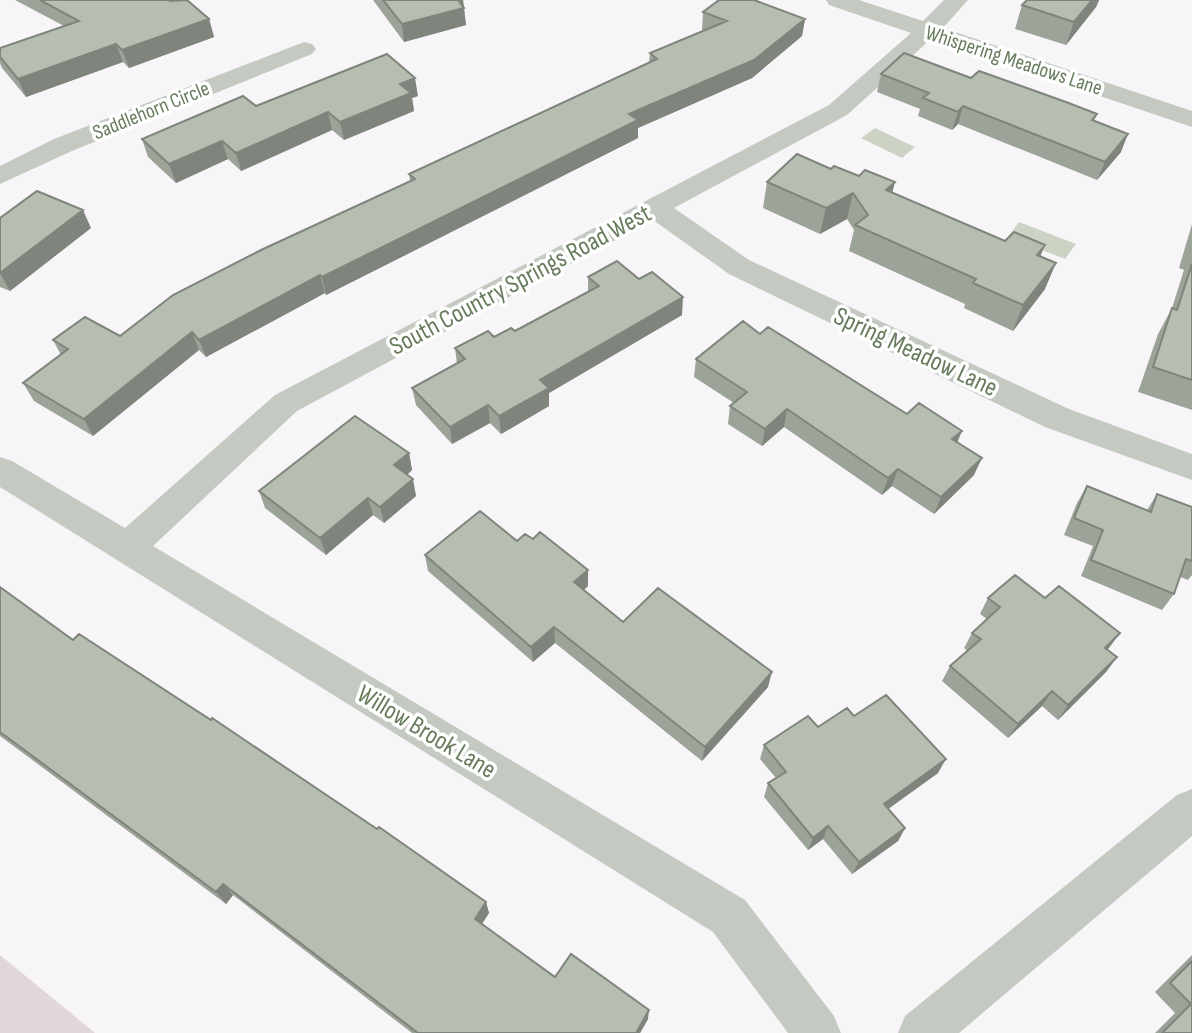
<svg xmlns="http://www.w3.org/2000/svg" width="1192" height="1033" font-family="'Sofia Sans Condensed',sans-serif">
  <style>
    .green { fill: #e1d6d8 }
    .water { fill: #ccd3c4 }
    .lines { fill: none; stroke-linecap: round; stroke-linejoin: round }
    .street { fill: #c4cac1; fill-rule: evenodd }
    .wall { fill: #9ca398 }
    .shaded-wall { fill: #7f857c }
    .building { fill: #b5beb1; stroke: #7f857c; stroke-width: 2 }
    .labels { text-anchor: middle; stroke-width: 7; stroke-linejoin: round; paint-order: stroke }
    .far-street-label { font-size: 21px; fill: #677c5d; stroke: #fff }
    .street-label { font-size: 26px; fill: #677c5d; stroke: #fff }
  </style>
  <rect width="100%" height="100%" fill="#f8f5f8"/>
  <path class="green" d="M0,955L95,1033H0Z"/>
  <path class="water" d="M875,128L915,147L902,158L861,138Z
    M1019,222L1076,244L1065,259L1008,237Z"/>
  <g class="lines">
    <path class="street" d="M826,0H859L923,21L944,0H968L943,28L1192,111V127L931,39L847,115L674,208L749,260L1069,409L1192,454V480L1045,427L729,274L653,220L297,411L153,546L745,900L834,1016L841,1033H788L713,932L0,487V457L12,461L125,528L275,395L829,105L911,33L829,5Z
      M304,42L312,44L316,49L312,54L72,151L0,184V166L54,139Z
      M1192,789V836L959,1033H898L905,1016L1177,795Z"/>
  </g>
  <path class="wall" d="M15,0H169L209,19L214,37L129,68L123,62L26,97L2,68L0,63V48L64,26Z
    M373,0H463L466,25L404,42Z
    M1027,0H1099L1096,7L1066,45L1015,29L1022,5Z
    M703,12L805,19L802,36L752,78L638,128V138L326,295L325,293L206,357L199,350L93,436L34,401L23,383L61,355L53,340L120,336L410,181L409,174L649,62L650,53L704,31L702,30Z
    M881,74L971,78L1097,114L1094,121L1121,152L1097,180L958,124L952,130L918,116L920,109L877,92Z
    M418,96L412,98L414,111L344,140L332,130L241,171L228,159L176,183L148,157L142,139L256,106Z
    M831,169L859,176L895,182L892,193L1005,241L1045,245L1040,256L1045,289L1013,331L964,308L965,304L849,251L854,230L847,219L820,234L763,208L767,182Z
    M0,218L91,228L10,291L0,287Z
    M1192,224V410L1138,392L1158,334L1172,308L1184,270L1179,268Z
    M588,277L682,315L549,393V406L501,434L490,423L452,444L416,405L412,388L457,364L455,348L515,331L588,292Z
    M760,334L907,414L957,442L974,475L934,514L892,486L882,495L784,427L762,446L728,424L730,406L734,403L694,377L696,359Z
    M409,453L412,470L407,475L416,496L384,523L373,515L326,555L265,508L259,491Z
    M1087,486L1147,510L1157,494L1192,507V575L1188,580L1180,577L1174,594L1162,610L1081,576L1093,546L1064,535L1077,503Z
    M517,541L588,586L584,590L623,622L768,687L702,761L555,643L533,662L428,571L425,555Z
    M0,587L73,640L486,902L489,913L482,924L555,977L648,1019L640,1033H412L233,895L226,904L0,736Z
    M988,598L1107,649L1117,657L1106,672L1058,720L1042,706L1008,738L942,681L950,666L968,651L964,648L972,633L987,619L980,614Z
    M854,716L938,773L888,809L905,828L898,841L852,874L823,839L808,850L764,797L768,783L776,778L760,759L764,745Z
    M1192,955V1033H1155L1175,1013L1155,992Z"/>
  <path class="shaded-wall" d="M458,0H463L466,25L404,42L402,24Z
    M1092,0H1099L1096,7L1066,45L1074,22Z
    M209,19L214,37L129,68L122,50Z
    M805,19L802,36L752,78L638,128V138L326,295L322,277L629,114Z
    M116,44L123,62L26,97L18,79Z
    M415,78L418,96L412,98L414,111L344,140L340,122L400,84Z
    M963,106L958,124L952,130L958,112Z
    M328,112L332,130L241,171L236,153Z
    M1128,134L1121,152L1097,180L1105,162Z
    M222,141L228,159L176,183L169,164Z
    M895,182L888,208L886,190Z
    M853,193L847,219L820,234L826,208Z
    M83,210L91,228L10,291L0,273Z
    M1045,245L1034,271L1037,255Z
    M1056,263L1045,289L1013,331L1023,305Z
    M320,275L325,293L206,357L199,340Z
    M683,297L682,315L549,393V406L501,434L499,416L540,380Z
    M192,332L199,350L93,436L84,419Z
    M488,405L490,423L452,444L450,427Z
    M787,409L784,427L762,446L765,429Z
    M962,431L955,448L952,439Z
    M409,453L412,470L398,483L394,465Z
    M982,458L974,475L934,514L941,497Z
    M898,469L892,486L882,495L888,478Z
    M413,479L416,496L384,523L380,507Z
    M368,498L373,515L326,555L320,538Z
    M588,570V586L574,598V582Z
    M554,627L555,643L533,662L531,647Z
    M1120,633L1109,648L1094,663L1105,648Z
    M1117,657L1106,672L1058,720L1068,705Z
    M772,672L768,687L702,761L705,747Z
    M1052,691L1042,706L1008,738L1018,724Z
    M946,759L938,773L877,817L884,804Z
    M828,826L823,839L808,850L813,838Z
    M905,828L898,841L852,874L859,862Z
    M223,884L233,895L226,904L216,892Z
    M486,902L489,913L478,930L475,919Z
    M649,1010L648,1019L640,1033H636Z"/>
  <path class="building" d="M40,0H169L170,1L187,0L209,19L122,50L116,44L18,79L0,57V48L79,21Z
    M383,0H458L464,8L402,24Z
    M719,0H754L805,19L754,60L629,114L638,120L322,277L320,275L199,340L192,332L84,419L23,383L68,349L53,340L85,317L120,336L173,295L261,250L415,179L409,174L657,59L650,53L727,21L703,12Z
    M1027,0H1092L1074,22L1022,5Z
    M904,53L971,78L979,71L1066,102L1097,114L1092,120L1128,134L1105,162L963,106L958,112L923,98L929,93L881,74Z
    M387,54L415,78L400,84L411,93L340,122L328,112L236,153L222,141L169,164L142,139L243,96L256,106Z
    M797,154L831,169L834,166L859,176L865,170L895,182L886,190L1005,241L1014,232L1045,245L1037,255L1056,263L1023,305L973,283L976,279L855,225L868,215L853,193L826,208L767,182Z
    M37,191L83,210L0,273V218Z
    M617,261L639,279L652,272L683,297L540,380L549,388L499,416L488,405L450,427L412,388L465,359L455,348L488,331L494,337L511,328L515,331L599,286L588,277Z
    M1192,264V380L1153,367L1172,308L1177,310Z
    M743,321L760,334L768,327L907,414L919,403L962,431L952,439L982,458L941,497L898,469L888,478L787,409L765,429L730,406L747,392L696,359Z
    M355,416L409,453L394,465L413,479L380,507L368,498L320,538L259,491Z
    M1087,486L1151,512L1157,494L1192,507V561L1186,559L1174,594L1091,560L1103,530L1074,518Z
    M480,511L517,541L525,534L533,539L540,532L588,570L574,582L623,622L658,588L772,672L705,747L554,627L531,647L425,555Z
    M1015,575L1045,598L1059,586L1120,633L1105,648L1117,657L1068,705L1052,691L1018,724L950,666L981,639L972,633L1000,607L988,598Z
    M0,587L73,640L79,634L211,720L212,718L377,829L379,827L486,902L475,919L555,977L571,954L649,1010L636,1033H418L223,884L216,892L0,732Z
    M886,695L946,759L884,804L905,828L859,862L828,826L813,838L768,783L786,772L764,745L808,716L818,727L847,708L854,716Z
    M1192,961V1033H1162L1191,1004L1170,983Z"/>
  <g class="labels">
    <g class="far-street-label">
      <text transform="translate(1014 60) rotate(18)" y="7">Whispering Meadows Lane</text>
      <text transform="translate(151 110) rotate(-22)" y="7">Saddlehorn Circle</text>
    </g>
    <g class="street-label">
      <text transform="translate(520 279) rotate(-28)" y="9">South Country Springs Road West</text>
      <text transform="translate(916 351) rotate(25)" y="9">Spring Meadow Lane</text>
      <text transform="translate(427 731) rotate(31)" y="9">Willow Brook Lane</text>
    </g>
  </g>
</svg>
